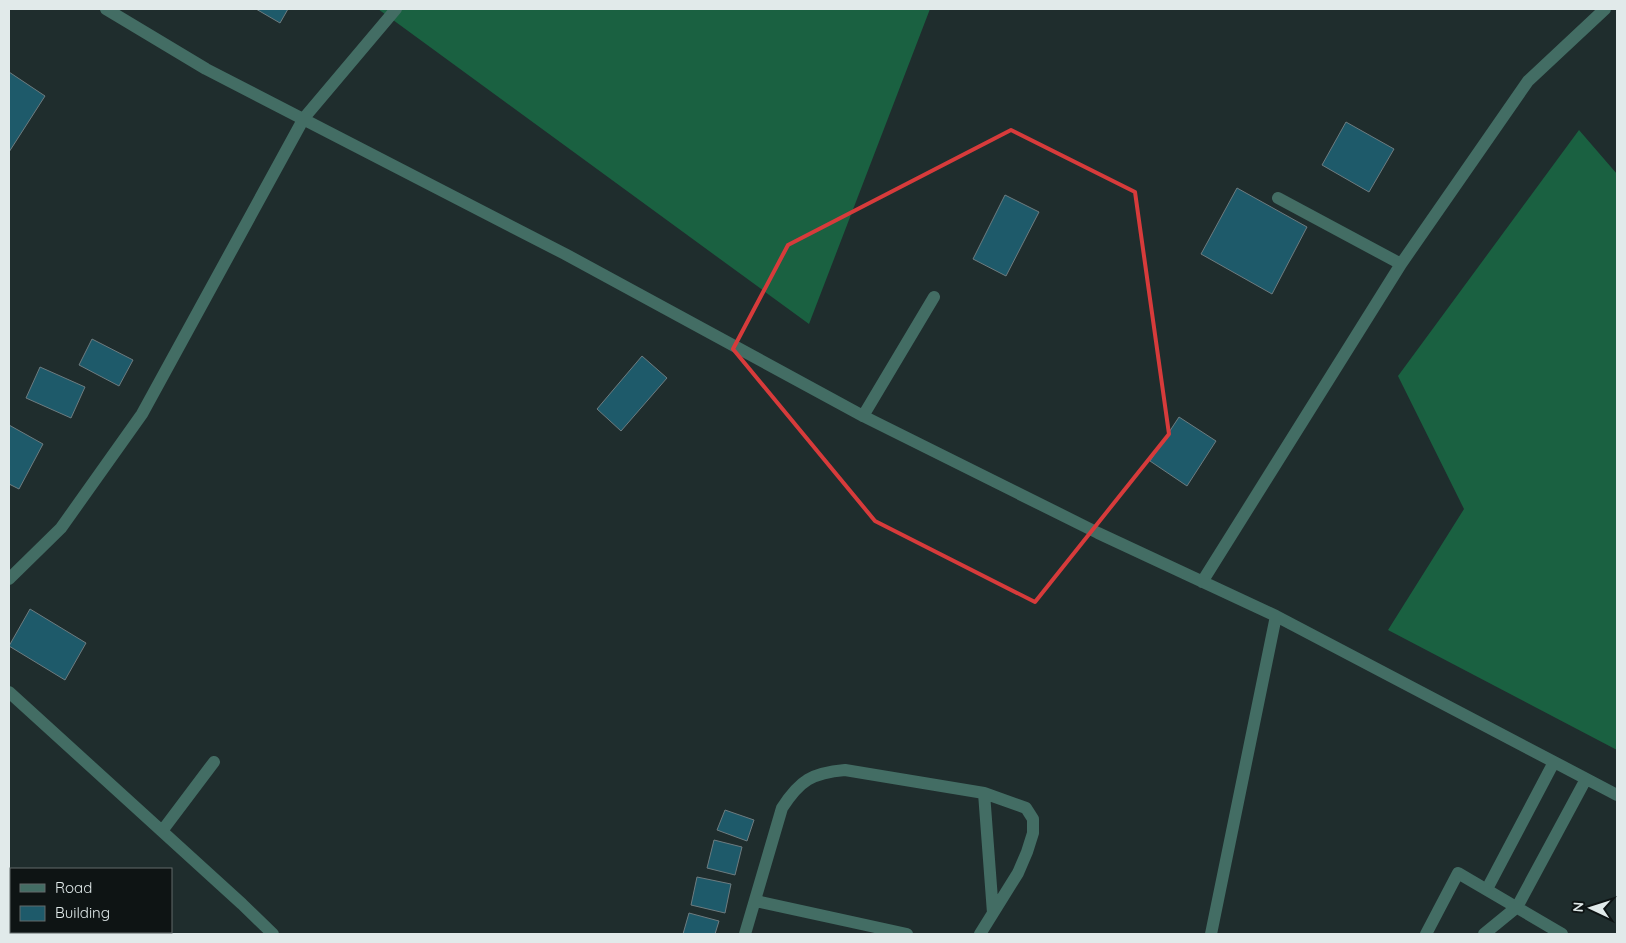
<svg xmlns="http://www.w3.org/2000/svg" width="1626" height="943" font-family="Quicksand,sans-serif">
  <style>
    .forest { fill: #1a6141 }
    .building { fill: #1e5a6a; stroke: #6d7c80 }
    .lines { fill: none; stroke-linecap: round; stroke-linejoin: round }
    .minor { stroke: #436d64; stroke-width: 12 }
    .marked { fill: none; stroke: #d73b3b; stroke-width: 4; stroke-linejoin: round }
  </style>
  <rect width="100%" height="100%" fill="#1f2d2d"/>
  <path class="forest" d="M378,9H930L809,324Z
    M1579,130L1617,174V750L1388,630L1464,509L1398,376Z"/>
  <path class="building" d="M256,9H288L280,23Z
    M9,72L45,96L9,152Z
    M1346,122L1394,149L1369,192L1322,165Z
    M1237,188L1307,227L1272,294L1201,254Z
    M1005,195L1039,212L1006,276L973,259Z
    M92,339L133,360L119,386L79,365Z
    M642,356L667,378L621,431L597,409Z
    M40,367L85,387L71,418L26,398Z
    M1179,417L1216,441L1187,486L1150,461Z
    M9,425L43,444L19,489L9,484Z
    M30,609L86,643L65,680L9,646Z
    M725,810L754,820L747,841L717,830Z
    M714,840L742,847L735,875L707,868Z
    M697,877L731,884L725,913L691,905Z
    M689,913L719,921L715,934H683Z"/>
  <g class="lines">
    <path class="minor" d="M106,9L206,69L565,254L863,416L1098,533L1276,616L1617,795
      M1278,198L1401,264
      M863,416L934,297
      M9,579L61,528L142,414L304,118L396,9
      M1202,582L1401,264L1528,81L1605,9
      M9,692L242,904L273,934
      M984,793L993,913
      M162,831L214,762
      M1487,889L1554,762
      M756,901L907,934
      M745,934L782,808C800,780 812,773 845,770L984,793L1026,808L1033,819V833L1027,852L1018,873L980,934
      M1211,934L1276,616
      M1426,934L1458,873L1562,934
      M1484,934L1517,907L1586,779"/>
  </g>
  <path class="marked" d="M1011,130L1135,192L1169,434L1035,602L875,521L733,349L788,245Z"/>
  <rect width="1626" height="943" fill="none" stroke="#e1eaea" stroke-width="20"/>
  <rect x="10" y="868" width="162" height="65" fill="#0e1414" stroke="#626a6a"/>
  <rect x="20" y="884" width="25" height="8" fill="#436d64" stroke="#626a6a"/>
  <text x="55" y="893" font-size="15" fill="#e1eaea">Road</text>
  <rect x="20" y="906" width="25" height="15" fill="#1e5a6a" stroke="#626a6a"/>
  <text x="55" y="918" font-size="15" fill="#e1eaea">Building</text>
  <g transform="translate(1591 908) rotate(274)" stroke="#0e1414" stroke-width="4" paint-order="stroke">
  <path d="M0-4L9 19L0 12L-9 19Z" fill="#e1eaea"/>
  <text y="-8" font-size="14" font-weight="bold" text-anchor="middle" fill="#e1eaea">N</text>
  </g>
</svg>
